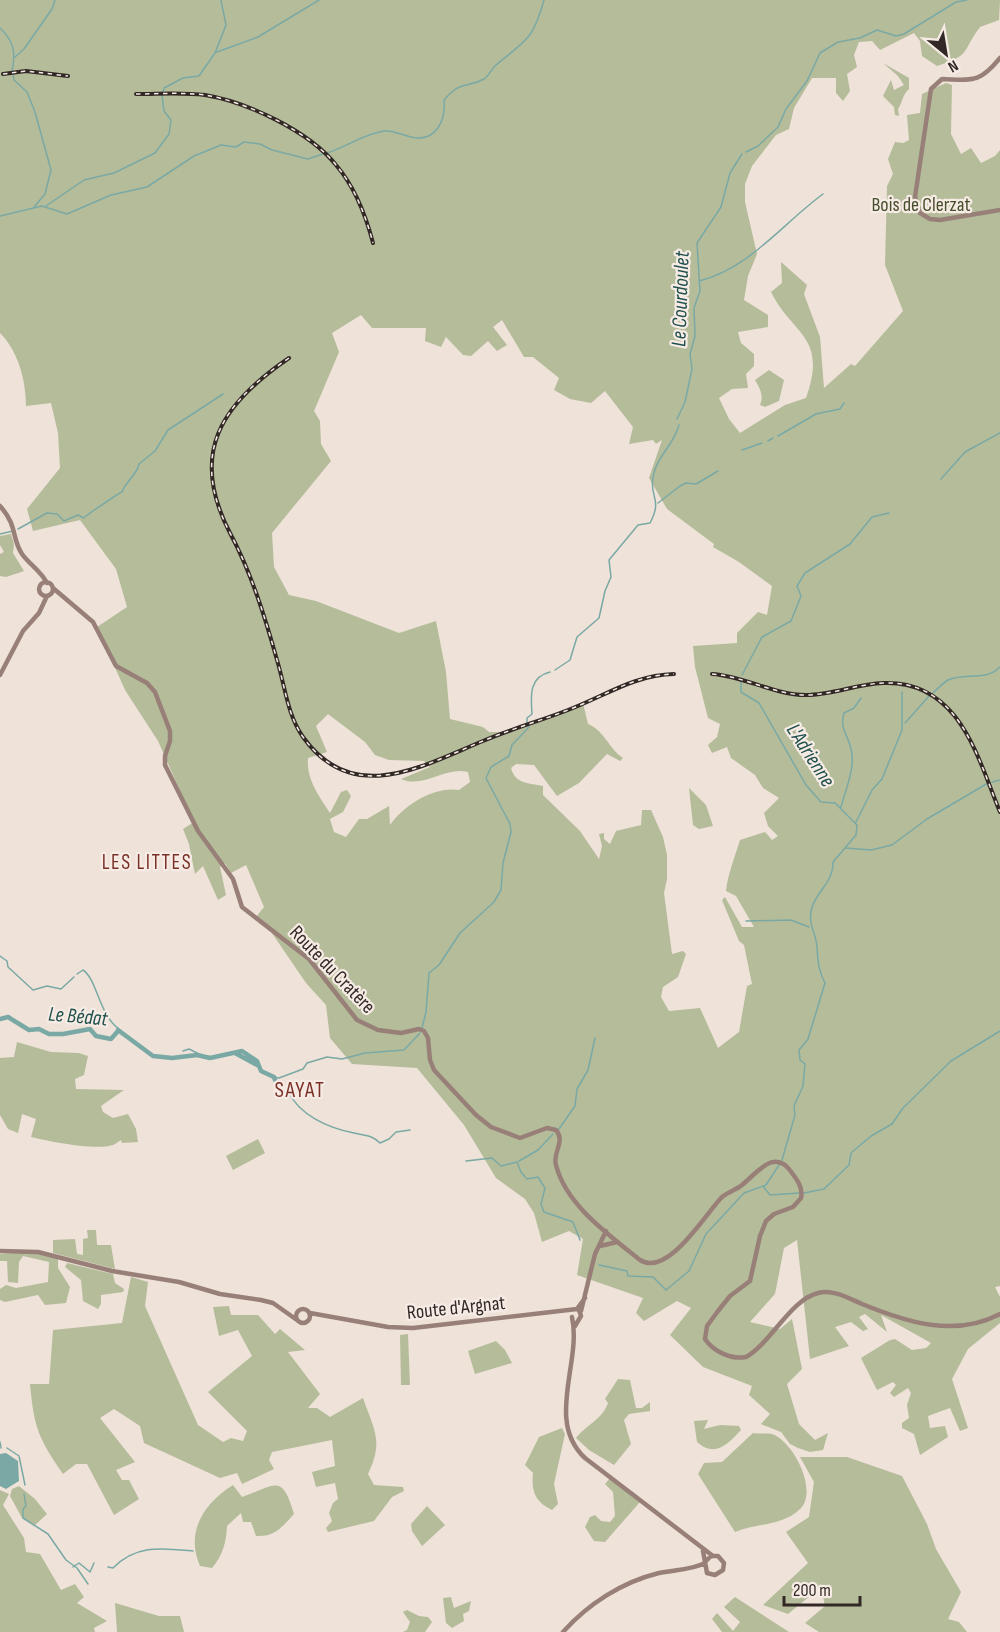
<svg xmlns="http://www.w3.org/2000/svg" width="1000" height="1632" font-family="'Sofia Sans Condensed',sans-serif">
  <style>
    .green { fill: #b5bc9a; fill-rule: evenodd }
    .water { fill: #7aa9a5 }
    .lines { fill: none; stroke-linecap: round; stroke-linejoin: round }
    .stream { stroke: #7aa9a5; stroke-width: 1.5 }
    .river { stroke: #7aa9a5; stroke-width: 4.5 }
    .secondary { stroke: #988078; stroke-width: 4.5 }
    .rail-casing { stroke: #322926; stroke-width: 4 }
    .rail { stroke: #f7ece5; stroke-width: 1.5; stroke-dasharray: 4.5; stroke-linecap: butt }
    .labels { text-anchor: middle; stroke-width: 4.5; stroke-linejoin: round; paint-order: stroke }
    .park-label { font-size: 20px; fill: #464e2c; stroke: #f7ece5 }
    .street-label { font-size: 20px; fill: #322926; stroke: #f7ece5 }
    .water-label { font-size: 21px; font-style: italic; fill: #20504d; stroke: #f7ece5 }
    .neighbourhood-label { font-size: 21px; letter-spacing: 1.5px; fill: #7a3127; stroke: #f7ece5 }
    .quarter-label { font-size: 22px; letter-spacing: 1.5px; fill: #7a3127; stroke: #f7ece5 }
  </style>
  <rect width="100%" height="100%" fill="#eee2d9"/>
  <path class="green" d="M0,0H1000L999,20L980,27C961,52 972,55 937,66L922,56L920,41L914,33L880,50L872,41L859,42L854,55L857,67L847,74L850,91L843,101L836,93V78H812L794,108L789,129L776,135L752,166L745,184V202L757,254L748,276L744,300L768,315V327L738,332L741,343L754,354V366L746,374L748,388L732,389L719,398L729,419L740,433L785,405L806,398C828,336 793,336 771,292L782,283L781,262L807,285L804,294L820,337L824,388L851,364L855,366L903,311L885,265L887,186L893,174L888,159L895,142L903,143L909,140L907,115L920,113L922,94L946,83L952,85L951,134L961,154L971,148L981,163L995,156L1000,150V1286L995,1287L1000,1297V1323L968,1349L952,1379L968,1428L960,1431L950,1408L928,1416L930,1428L945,1426L948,1437L920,1455L914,1434L902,1428V1423L909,1418L907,1405L911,1393L908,1388L894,1397L890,1393L896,1385L893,1382L877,1390L861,1358L890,1340L895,1339L912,1350L926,1348L931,1343L881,1315L887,1332L865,1314L859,1317L868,1329L863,1331L851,1322L835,1327L849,1346L810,1359L797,1240L784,1248L775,1294L750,1322L780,1329L792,1319L802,1369L787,1384L799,1424L815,1440L828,1433L823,1450L810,1452L798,1448L790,1444L781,1432L761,1424L770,1414L749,1395L752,1386L703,1367L670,1335L691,1308L677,1301L644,1321L636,1313L643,1298L577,1275L583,1239L569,1231L542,1242L534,1213L525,1199L496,1178L464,1125L417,1068L352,1064L330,1038L326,1005L306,983L265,923L256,917L264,907L246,865L231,873L225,863L220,867L226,895L218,900L203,866L195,874L189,844L183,829L194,822L158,741L125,690L97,627L127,607L116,569L80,520L33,531L27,509L60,468L58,433L51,403L26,406C26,380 18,351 0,333ZM361,315L372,328H426L425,341L441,347L446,337L463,355L471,356L488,341L497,351L507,345L493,327L502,320L524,357H533L559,378L554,390L570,399L591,403L605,391L633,427L629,444L653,440L656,444L662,440L649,478L667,509L714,544L713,547L739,562L772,586L767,615L758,612L737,633V643L693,646L695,667L708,718L720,724L717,737L708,745L712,753L727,747L731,758L755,775L763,788L779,798L764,813L768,826L778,836L772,840L765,832L740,840C735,857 728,873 726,891L736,896L754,927H742L725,897L722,900L739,941L744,945L752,984L747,986L739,1032L718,1048L700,1008L669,1011L661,997L663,987L678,977L686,954L683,951L672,954L664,893L667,879V855L663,837L651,810H642L641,825L616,831L610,844L604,839V833L599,834L602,846L599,859L580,831L543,795V786C529,783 515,784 511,768L516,764L534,765L557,796L579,783L607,754L620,761L623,758C608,748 606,732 588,724L583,703L506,732H489L483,727L450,719L446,672L436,621L399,633L316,601L289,595L274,567L272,533L331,461L321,444L320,421L314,411L339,352L332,333ZM328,714L365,742L375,755L389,760L424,761L430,767L401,779C424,789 445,766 468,772L470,782L459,790C434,786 404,805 390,825L389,806L367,819H359L346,837L334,832L330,819L343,812L351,796L347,790L341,792L330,813C319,796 306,779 308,758L327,752L316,726Z
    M883,63L909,78V89C902,95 903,102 898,109L899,116L895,115L894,107L883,96L891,80L894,90L904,85L898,76Z
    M769,370L784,380L779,401L765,407L760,405C764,396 760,388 755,380Z
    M11,534L14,544L13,553L24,571L6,577L0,576V554L4,552L0,545V536Z
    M689,788L706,805L713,826L699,829L693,825Z
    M17,1042L51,1052L79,1053L88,1056L84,1075L75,1079L76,1089L124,1090L101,1106L103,1112L113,1118L128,1114L136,1129L138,1142L122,1143L121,1140C119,1141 117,1143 115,1144C101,1152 47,1141 31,1137L36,1119L22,1114L18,1133L8,1129L0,1115V1058L14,1057Z
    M258,1139L265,1153L233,1170L226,1156Z
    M87,1230H96L97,1245H111L115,1269L53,1253V1240L75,1239L77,1254L83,1255V1239L88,1238Z
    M29,1252L58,1258V1268L70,1287L66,1303L45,1305L38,1295L5,1302L0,1300V1289L6,1285L16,1288L48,1282L49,1262L23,1256L19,1262L18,1283L8,1282L7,1261H0V1254Z
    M67,1263L113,1274L115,1283L124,1289L123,1292L101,1295V1304L98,1309L83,1301L81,1280L65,1267Z
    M131,1277L148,1282L145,1306L198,1425L223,1442L231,1438L243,1441L247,1431L208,1392L252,1356L238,1330L219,1336L213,1307L229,1306L231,1315H258L275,1334L280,1329L305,1350L288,1352L320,1394L308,1408H317L330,1417L363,1398C374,1430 384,1441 368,1474L374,1485L403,1487L404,1491L392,1497L374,1521L328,1532L326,1528L332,1521L329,1513L333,1503L338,1499L335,1483L316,1487L312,1472L335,1466L332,1440L272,1452L269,1460L274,1469L242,1484L237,1473L220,1478L144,1443L140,1426L114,1409L100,1418L135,1462L116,1470L122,1480H129L139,1499L114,1515L87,1464H76L63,1474C38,1438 34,1427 30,1384H49L53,1330L122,1323Z
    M408,1334L410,1385H401L400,1335Z
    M496,1341L505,1350L512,1363L475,1374L468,1351Z
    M618,1379L630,1380L636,1408H642L650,1402V1411L629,1414L624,1420L631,1444L614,1465L589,1450L576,1438C586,1425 602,1420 608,1403L605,1399Z
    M708,1420L704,1429L720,1425L739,1426L741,1430C728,1444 715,1458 697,1442L694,1421Z
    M562,1428L565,1434L554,1484L558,1504L552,1510C535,1502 531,1491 533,1473L525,1465L539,1437Z
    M753,1433C759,1434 767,1433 772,1434C793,1441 819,1491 800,1509C783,1526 756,1523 735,1532L698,1474L704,1463L722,1462Z
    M800,1457H847L902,1476L927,1524L936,1549L961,1592L948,1619L959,1622L967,1632H819L805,1623L825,1606L821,1587L788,1614L763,1605L808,1563L786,1532L809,1517L814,1482Z
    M610,1478L640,1502L605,1542L594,1541L585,1527L590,1517L595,1515L601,1521L610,1522L615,1516L613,1492L605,1484Z
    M233,1485L242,1497C276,1485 282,1473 294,1514C282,1527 275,1537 256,1536L251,1522H243L241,1513L227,1526C226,1543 223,1555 212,1568L200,1566C185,1532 204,1503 233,1485Z
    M19,1486L35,1499L47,1514L34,1526L22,1518L10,1496L12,1489Z
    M0,1490L9,1494L3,1505L24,1538L26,1552L40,1554L61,1590L75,1584L84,1597L77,1603L107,1621L94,1628L95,1632H0Z
    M427,1506L445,1525L422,1546L412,1531L411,1524Z
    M451,1597L454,1608L471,1601L469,1611L463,1614L464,1621L452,1628L446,1623L443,1598Z
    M735,1597L789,1632H722L712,1619L717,1613L733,1631L740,1622L724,1607Z
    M115,1603L159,1616H180L184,1632H117Z
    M407,1610L419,1616L428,1617L432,1622L425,1632H403L407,1630L410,1622L403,1612Z"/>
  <path class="water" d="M6,1453L18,1461L19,1481L6,1489L0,1486V1454Z"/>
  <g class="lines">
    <path class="stream" d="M0,28C14,41 16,53 12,71
      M217,52L258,37L319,0
      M15,57L24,49L52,9L55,0
      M13,74L14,80L27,92L35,112L51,170L45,194L34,207
      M163,92L164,88L183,78L199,76L215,53L226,25L221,0
      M746,152L758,146L778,127L786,109L807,81L820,53L838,42L860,38L877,30L896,36L904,34L956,2L967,0
      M327,153C346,147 364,134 384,131C393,130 402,135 411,137C436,143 446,120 444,100C462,79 467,89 484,79C489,76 491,69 496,65C526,40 533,40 544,0
      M46,206L84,180L114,173L155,153L169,134L171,120L164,111L162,95
      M0,216L42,206L67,214L111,195L147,187L194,156L221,145L236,147L244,142L260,144L272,150L308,159L323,154
      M699,281C750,268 782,224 823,194
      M677,419L685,402L692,369L690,354L695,336L694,308L700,291L697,243L721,207L730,173L742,154
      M778,436L816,414L840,409L844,403
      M768,441L773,438
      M742,450L762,443
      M941,479L965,452L1000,433
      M658,503L680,486L686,483L696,484L718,471
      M18,529L47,513L57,514L64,521L78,515L84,518C85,516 119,493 122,492C126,481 137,475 139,464L155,451L168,430L223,394
      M0,534L13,531
      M555,670L570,660L577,637L599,618L605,591L611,577L609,560L638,525L650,523C663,499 649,497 653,477C656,457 674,445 679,425
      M742,675L762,637L791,621L801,596L797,586L805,573L850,544L872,517L889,513
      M741,678V692L759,703L806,785L821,802L835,803L857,825L856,835L833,862C834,881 818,890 812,907C807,924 816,932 817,947C818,961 818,970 825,983L808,1039L799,1050L800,1060L805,1064L803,1086L794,1106L795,1115L782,1160
      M933,693C937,689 943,683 948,680C966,672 985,682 1000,667
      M527,722V718L532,714C531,698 528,677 550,672
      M905,723L930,695
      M992,782L1000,780
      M841,807C846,788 857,765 850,745C846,732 840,728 844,713L854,708L861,698
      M856,822L872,790L882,779L902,730V692
      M846,848L871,850L892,845L927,819L988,783
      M746,921L791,920L809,927
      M0,956L7,961L8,967L33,990L47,986L61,989L74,977
      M77,974L83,970C97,979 99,1015 119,1029
      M422,1028L426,1012L429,973L439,965L460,933L494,902L501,890L503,863L511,832L510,824L486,778L491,767L509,756L512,745L529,727
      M183,1051L189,1049L201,1055
      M274,1077L279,1078L303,1069L307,1063L327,1057L342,1059L365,1053L404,1050L420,1033
      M275,1087L282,1092L288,1091C299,1115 328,1128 354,1133C366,1136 370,1134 380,1143L389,1139L396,1132L410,1130
      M559,1129L575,1106L577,1089L588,1070L595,1038
      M466,1161L492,1158L501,1166L517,1162L521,1172L527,1179L538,1177L545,1188L541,1204L544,1212L573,1222L580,1240
      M519,1161L538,1150L553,1134
      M763,1186L770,1195L799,1193
      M804,1193L824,1189L849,1165L851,1153L871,1136L892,1124L903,1108L951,1061L1000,1031
      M599,1265L627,1271L628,1276L653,1277L666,1290L689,1271L706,1234L744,1193L766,1185L779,1165
      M0,1442L1,1448
      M7,1448L19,1456L25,1485
      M24,1494L26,1506L23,1509V1518L48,1534L66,1560L77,1568L88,1584
      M73,1567L79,1563L90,1572L94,1563
      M108,1567L113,1568C136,1544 162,1548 193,1551"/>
    <path class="river" d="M0,1019L8,1017L29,1030L39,1029L49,1034H63L90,1029L96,1036L111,1039L118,1031
      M118,1030L153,1056L172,1058L197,1055L210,1058L242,1051L257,1061L261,1071L274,1077L275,1080
      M235,1053L259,1066"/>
    <path class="secondary" d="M1000,58C979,84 972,80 942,79L931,89L915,197L920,213L930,219L940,220L1000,210
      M0,506C18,526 11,537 22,554C29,564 41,571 47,583
      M39 589a7 7 0 1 1 14 0a7 7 0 1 1-14 0Z
      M53,588L93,622L116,666L147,683L155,692L170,731V741L165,756V765L198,831L233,879L242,907L309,959L357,1020L378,1030L401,1033L419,1029L424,1031L428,1038L430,1060L434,1070L476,1115L491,1127L520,1138L547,1128L556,1130C566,1142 552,1152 556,1165C566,1205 609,1235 640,1260C668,1278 706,1213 722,1197C728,1192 736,1190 742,1185C758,1172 775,1147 792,1173C798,1181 803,1188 801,1198L793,1207L774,1214L766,1221L760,1236L750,1281L730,1296L718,1311L707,1326L705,1339C713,1351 731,1360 746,1357C771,1343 790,1300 818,1293C833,1289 848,1298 862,1304C906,1322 955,1338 1000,1314
      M0,675L23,631L39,613L47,596
      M600,1246L617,1242
      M0,1251L38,1252L112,1271L179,1282L220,1294L261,1300L273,1303L297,1320
      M296 1316a7 7 0 1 1 14 0a7 7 0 1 1-14 0Z
      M581,1311L595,1254L606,1231
      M310,1313L388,1327L413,1328L577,1309L585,1298
      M572,1317C582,1362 545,1421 585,1458L713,1556
      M575,1326L581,1316L579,1310
      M703,1551L707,1573L715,1575L723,1570L724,1563L718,1556H711L706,1561
      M563,1632C588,1604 622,1582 659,1573C673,1570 692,1570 705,1563"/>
    <defs>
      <path id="rail" d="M3,74L26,71L68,76
        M136,94C159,94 182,92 205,95C247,102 309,131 336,165C354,186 366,216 373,243
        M289,358C220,405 189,454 230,533C251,572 265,617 277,660C285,686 287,714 303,737C353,807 422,766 483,741C511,729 540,721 568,710C605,696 634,675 674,674
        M712,674C744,676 774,695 806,695C832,695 857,684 883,683C959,680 977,756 1000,812"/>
    </defs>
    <use href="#rail" class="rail-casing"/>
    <use href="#rail" class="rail"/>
  </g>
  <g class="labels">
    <g class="park-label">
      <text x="921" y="211">Bois de Clerzat</text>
    </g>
    <g class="street-label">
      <text transform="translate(333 969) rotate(46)" y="7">Route du Cratère</text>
      <text transform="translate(456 1307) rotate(-6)" y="7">Route d'Argnat</text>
    </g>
    <g class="water-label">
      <text transform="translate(680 299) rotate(-88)" y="7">Le Courdoulet</text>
      <text transform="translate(811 755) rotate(57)" y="7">L'Adrienne</text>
      <text transform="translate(78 1016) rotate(5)" y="7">Le Bédat</text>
    </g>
    <g class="neighbourhood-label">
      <text x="147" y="869">LES LITTES</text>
    </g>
    <g class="quarter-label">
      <text x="300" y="1097">SAYAT</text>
    </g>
  </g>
  <g transform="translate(946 54) rotate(150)" stroke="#f7ece5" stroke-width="4.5" paint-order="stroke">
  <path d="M0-4.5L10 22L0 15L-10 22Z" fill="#322926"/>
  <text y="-9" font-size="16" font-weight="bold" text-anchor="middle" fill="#322926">N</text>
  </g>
  <path d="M784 1596v9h76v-9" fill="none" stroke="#322926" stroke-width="3"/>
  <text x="793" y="1596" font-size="18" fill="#322926" stroke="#f7ece5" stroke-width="4.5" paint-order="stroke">200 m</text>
</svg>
